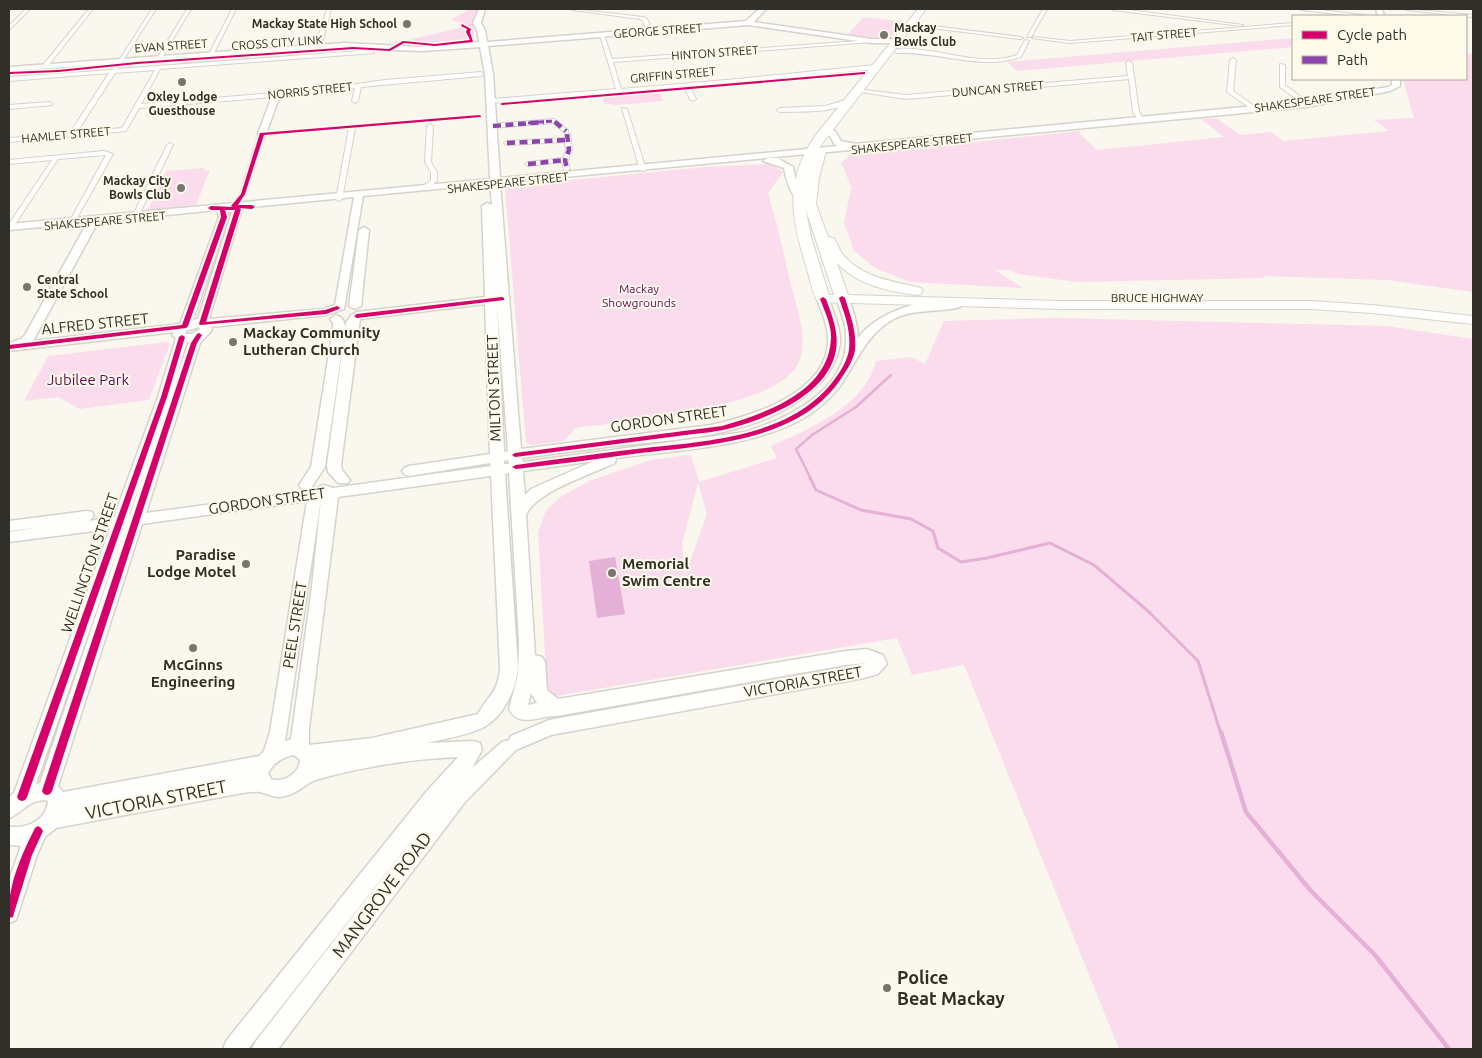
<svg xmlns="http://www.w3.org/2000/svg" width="1482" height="1058" font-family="Ubuntu,sans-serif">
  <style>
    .green { fill: #fadced; fill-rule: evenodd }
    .water { fill: #e4b0d5 }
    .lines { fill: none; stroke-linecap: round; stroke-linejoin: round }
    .stream-far2 { stroke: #e4b0d5; stroke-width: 2.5 }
    .stream-far1 { stroke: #e4b0d5; stroke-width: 3 }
    .stream { stroke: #e4b0d5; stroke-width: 4.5 }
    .street-casing { stroke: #d5d3cc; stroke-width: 2 }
    .secondary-casing { stroke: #d5d3cc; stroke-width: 3 }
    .highway-casing { stroke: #d5d3cc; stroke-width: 2 }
    .street { fill: #fefefc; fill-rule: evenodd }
    .secondary { fill: #fefefc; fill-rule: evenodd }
    .highway { fill: #fefefc; fill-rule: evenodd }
    .quiet-far1 { stroke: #8e44ad; stroke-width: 3; stroke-dasharray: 6 3; stroke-linecap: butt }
    .quiet { stroke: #8e44ad; stroke-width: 4.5; stroke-dasharray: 8 4.5; stroke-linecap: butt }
    .cycleway-casing { stroke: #fdfaea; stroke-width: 3 }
    .cycleway { fill: #d6006c; fill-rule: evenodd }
    .poi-dot { fill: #76756e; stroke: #fdfaea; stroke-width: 2 }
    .labels { text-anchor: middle; stroke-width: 4; stroke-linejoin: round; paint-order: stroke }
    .far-poi-label { font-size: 12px; font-weight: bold; fill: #302f29; stroke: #fdfaea; text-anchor: end }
    .far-street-label { font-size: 12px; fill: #302f29; stroke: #fdfaea }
    .far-park-label { font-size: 12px; fill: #620855; stroke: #fdfaea }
    .street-label { font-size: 15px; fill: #302f29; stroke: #fdfaea }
    .poi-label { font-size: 15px; font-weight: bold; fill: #302f29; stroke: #fdfaea; text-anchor: start }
    .park-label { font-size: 15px; fill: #620855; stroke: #fdfaea }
    .near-street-label { font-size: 18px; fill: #302f29; stroke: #fdfaea }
    .near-poi-label { font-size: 18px; font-weight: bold; fill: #302f29; stroke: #fdfaea; text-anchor: start }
  </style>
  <rect width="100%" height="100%" fill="#f9f7ee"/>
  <path class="green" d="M470,9L477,10L473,21L474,39L471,41C452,46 411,50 393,43L397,41L408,40L459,28L463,26L462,23L451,20Z
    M864,17L904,22L889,39L848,34Z
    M1293,38V47L1017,71L1007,62Z
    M307,50L309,51V54L303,55L181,64L182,60L135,64C132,68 125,71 121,67L131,62Z
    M1473,53V292L1387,280L1264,276V278L1077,282L1018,274L1011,270H995L1023,288L910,282L875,268L854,251L844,223L851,189L852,188L841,163L851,155L1080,131L1079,133L1097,150L1224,137L1201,119L1216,118L1240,135L1271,132L1283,141L1389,131L1374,120L1414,118L1403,79H1466V54Z
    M109,63L114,65L99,70L9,77V70Z
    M658,90L663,101L615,105L604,103L602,96Z
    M769,164L783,172L768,193C776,221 783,249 789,277C795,303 808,333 800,359C786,409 620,422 575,428L564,441L532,445L526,443L505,188L508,186L706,167Z
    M205,168L204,171L210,170L196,205L148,210L166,171Z
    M1055,318L1387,326L1473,339V1049H1119L964,665L912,675L897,638L562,695L555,696L547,690L538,532L546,510L562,496L589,481L651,460L691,455L699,482L777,458L771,446C811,428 864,407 876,361L911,357L925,364L944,321ZM698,483L707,514L685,576L682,544Z
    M167,342L170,344L149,400L80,409L58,397L24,401L48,356Z"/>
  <path class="water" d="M615,557L625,614L597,618L589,561Z"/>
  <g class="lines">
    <path class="stream-far2" d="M811,479L796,449L812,435L856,407L891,375"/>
    <path class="stream-far1" d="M810,478L816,490L861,510L911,519L933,531L938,548L961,562L987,558L1050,543L1094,565L1148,611L1198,661L1221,734"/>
    <path class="stream" d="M1221,732L1246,812L1311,891L1375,955L1449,1049"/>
    <defs>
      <path id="street" d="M26,9H30L9,30V26Z
        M89,9H93L47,67H43V65Z
        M152,9H156L122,62H118Z
        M187,9H191L161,59L156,60Z
        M232,9H236L213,55L208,56Z
        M327,9H331L321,47L318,49L315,47Z
        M571,9L643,17L647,19L653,32L649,33L643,21L640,19L573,10Z
        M1043,9H1047L1031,37H1027Z
        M1111,9H1122L1243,25L1241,26L1113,10Z
        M1300,9H1313L1369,16H1356L1302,10Z
        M1405,9L1473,15V17L1407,10Z
        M1293,23V25L1070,43L1032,38L1034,37L1070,41Z
        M917,24L1021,37L1023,38L1021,39L915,26Z
        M602,34L604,35L612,59L872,40L874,41L872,42L613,62L621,89L738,79L875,65L878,67L875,69L690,87L696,99L693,101L690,99L684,87L491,103L488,101L491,99L616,89L600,35Z
        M1025,40L1029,41L1021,57C981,71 938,51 897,53L894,51C902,47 913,49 921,50C953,53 986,66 1017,55Z
        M372,50L374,53L160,69L141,104L322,89L385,80L481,72L484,74L481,76L361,87L358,101L355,103L352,101L355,88L322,93L139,108L126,131L9,142V138L70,133L109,73L9,81V77L112,70L116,65L119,67L117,69ZM155,70L122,128L77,132L115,73Z
        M1233,58L1236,60L1233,91L1257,108V110H1253L1227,92L1230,60Z
        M1129,61L1132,63L1139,112L1144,120L1141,122L1139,121L1133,112L1129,79L906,99L861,92L864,90L906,95L1128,76L1126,63Z
        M1280,64L1285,65V85L1309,103V105H1305L1280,87Z
        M849,99L852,101C833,114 802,111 780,112L777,110L780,108L825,106Z
        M50,102L53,104L52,105L9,109V105Z
        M622,108L627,109L646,170L645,171L640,170Z
        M554,119L568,130V132L570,134L572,150L568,160L570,175L565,174L562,162L528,166L525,164L528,162L563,158L566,150L565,142L507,145L504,143L507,141L565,138V133L553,123L493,128L490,126L493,124Z
        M430,124L433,126L431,162L437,172V180L431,187L424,190L421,188L431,180V172L425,162L427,126Z
        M352,126L355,128L342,199L339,201L336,199L349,128Z
        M262,132L265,134L246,194L236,207H232L231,206L240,194L259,134Z
        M170,143L173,145L139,215L134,216L133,215L167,145Z
        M104,151L113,154L73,225L68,224L106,155L58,159L12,229L9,231V224L52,160L9,164V160Z"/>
      <path id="secondary" d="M479,9H485L481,23L485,30L487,42L746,21L759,9H766L754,22L872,39H896L900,41L896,43H872L748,25L488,46L493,74L500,178L838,146L835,145L828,133L832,130L835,131L841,141L855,144L1307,101L1388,87L1392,85V79H1400V86L1390,91L1307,107L500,183L521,449L711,425C752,416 828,393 828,340C828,326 822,312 817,299L819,297H827L829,299C833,313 841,328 840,343C838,359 829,375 817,386C764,437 682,439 613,446C583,450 552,454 522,458L523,462L745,432C789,418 849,390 846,335C846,322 840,310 836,298L838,296L842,295C852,297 858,328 858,338C878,311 928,295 960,303L962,305L960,307C938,313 915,308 894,319C867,333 856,363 840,386C831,398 819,408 807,416C756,448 675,450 616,458L615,463C592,474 535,492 526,515L535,655L542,657L545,662L547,690L558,699L846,651L867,649L883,655L887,664L878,674L864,678L551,735L516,750L465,802L278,1049H252L256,1041L441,803L248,1049H223L226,1041L426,792L458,757C411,759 361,767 315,780C305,784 297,794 285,796C275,799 269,794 260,792C253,791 244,793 237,794L56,828L45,837L37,855L16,920L9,923V880L21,846L9,845V827C27,828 44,822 48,803L47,800C27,800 24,812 9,818V797L14,793L110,529L9,542V532L35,528L9,531V521L87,511L92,512L94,516L89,521L114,517L158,397L176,338L172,335L174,332L9,351V343L21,339L25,335L87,223L9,230V224L490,179L485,74L480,47L423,51L334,48L9,71V67L344,43L423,47L479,42L477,30L473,23ZM490,184L492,205L487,203L482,206L485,297L357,312L351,315L346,323L327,465L328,472L338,483H348L350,480L342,470L341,465L360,319L485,304L490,454L409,466L404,468L402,471L404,474L409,476L490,463L491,466L333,488L323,485L310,491L146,513L200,343L212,330L211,327L326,315L344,309L363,196ZM354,197L335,305L324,309L209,319L242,208ZM217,210L219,217L180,324L33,341L98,222ZM227,211L232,212L198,319L193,320L229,217ZM497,303L508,451L504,452ZM199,327L200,329L191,334H185L186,331ZM187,341L189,342L175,381ZM150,457L130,515H129ZM508,460L509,464H504V461ZM594,461L531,489L525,495L523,471ZM509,473L519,641L518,675L509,709C519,729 540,715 557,716L846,665L867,663L549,720L511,736L509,740L502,742L472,768L482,750L480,743L473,741L427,743C443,739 470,735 484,727C503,717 516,690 518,668L505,474ZM491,476L500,668C498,693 489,694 478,714L372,738L309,745V728L338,497ZM321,499L312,587L291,739L285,741ZM307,501L270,732L264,751L259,756L63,792L58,786L142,524ZM126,526L40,783L36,784ZM531,693L537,703L528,705ZM294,755L300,760C299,774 284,783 271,779L268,773C274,763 282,757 294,755Z
        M1376,9H1382L1384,16H1378Z
        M273,93L280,95L266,134L265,136H259L258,134Z
        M777,158L793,167L796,181L802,194L800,196H794C788,187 786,178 784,168L763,161L768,158Z
        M364,227L369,230L361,306L355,309L349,306L359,230Z
        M336,315C342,317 345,322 345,328L325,467L311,488H301L299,485L311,467L333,328V323L330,319Z"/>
      <path id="highway" d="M918,9H926L819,148L826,151L819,178L816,204L828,237L834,238C837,243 838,247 841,252C860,278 893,281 921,288L923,291L921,294L916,295C888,291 857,285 837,263L848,295L1061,301H1311L1372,305L1473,316V324L1372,313L1311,309H1061L818,302C812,293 810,279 807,269C791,218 784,182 815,136ZM806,210L834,295H829L811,237Z"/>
    </defs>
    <use href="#street" class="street-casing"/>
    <use href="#secondary" class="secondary-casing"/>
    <use href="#highway" class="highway-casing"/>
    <use href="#street" class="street"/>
    <use href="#secondary" class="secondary"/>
    <use href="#highway" class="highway"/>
    <path class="quiet-far1" d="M528,123L554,121L557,123"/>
    <path class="quiet" d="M555,122L566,131
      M493,126L544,122
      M567,134L569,150L565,160L568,174
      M507,143L567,140
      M528,164L565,160"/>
    <defs>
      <path id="cycleway" d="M462,24L471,29L470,32L473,42L435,46L404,43L390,51L353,49L137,64L58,72L9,74V72L58,70L137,62L353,47L389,49L403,41L435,44L470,40L466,32L467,29L461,26Z
        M864,72H865V74L502,105L500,104L502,103Z
        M479,115L481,116V117L264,135L245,194L238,205H252L255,207L252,209L239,208L241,209L206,322L325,310L337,306L340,308L339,309L326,314L200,325L199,324L235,210H225L227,217L188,326L186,328L9,349V345L182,325L221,217L220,210H211L208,208L211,206L233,207L231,206L241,194L260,133Z
        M842,296L845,298C850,315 857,331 855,350C853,362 845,373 838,383C795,442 706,445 640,453C599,459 557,464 516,469L512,467L516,465C556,459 596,454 636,449C703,441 790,439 834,380C841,371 847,361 849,350C851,331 845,315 839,298Z
        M502,297L504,298V300L357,318L354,316L357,314Z
        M823,297L826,299C833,318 841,337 834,358C821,399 761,421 723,430C713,432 703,433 693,434C673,437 652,439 632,442C593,447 554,452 515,457L512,455L515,453L722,426C765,413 828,393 831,339C832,326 825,312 820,299Z
        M199,333L202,335L197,343L52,791L50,794L47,795L44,794L42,791L191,343L197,334Z
        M182,335L185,337L167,397L27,797L25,800L22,801L19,800L17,797L161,397L179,337Z
        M38,826L41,828L43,831L32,855L14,913L13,917L9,918C7,887 21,856 35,828Z"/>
    </defs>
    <use href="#cycleway" class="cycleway-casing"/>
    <use href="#cycleway" class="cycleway"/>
  </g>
  <g class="poi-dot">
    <circle cx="407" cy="24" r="5"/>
    <circle cx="884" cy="35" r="5"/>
    <circle cx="182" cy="82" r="5"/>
    <circle cx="181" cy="188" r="5"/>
    <circle cx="27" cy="287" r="5"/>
    <circle cx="233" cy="342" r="5"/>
    <circle cx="246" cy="564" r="5"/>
    <circle cx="612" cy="573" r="5"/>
    <circle cx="193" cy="648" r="5"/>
    <circle cx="887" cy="988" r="5"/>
  </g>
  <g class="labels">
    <g class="far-poi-label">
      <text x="397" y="28">Mackay State High School</text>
      <text x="894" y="32" text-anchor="start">Mackay<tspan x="894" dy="14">Bowls Club</tspan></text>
      <text x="182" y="101" text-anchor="middle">Oxley Lodge<tspan x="182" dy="14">Guesthouse</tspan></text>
      <text x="171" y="185">Mackay City<tspan x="171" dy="14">Bowls Club</tspan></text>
      <text x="37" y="284" text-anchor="start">Central<tspan x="37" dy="14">State School</tspan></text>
    </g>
    <g class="far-street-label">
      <text transform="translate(658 31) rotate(-4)" y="4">GEORGE STREET</text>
      <text transform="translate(1164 35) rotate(-5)" y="4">TAIT STREET</text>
      <text transform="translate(277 43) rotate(-4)" y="4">CROSS CITY LINK</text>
      <text transform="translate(171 46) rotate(-4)" y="4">EVAN STREET</text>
      <text transform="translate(715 53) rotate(-4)" y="4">HINTON STREET</text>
      <text transform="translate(673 75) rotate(-5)" y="4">GRIFFIN STREET</text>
      <text transform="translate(998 89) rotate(-5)" y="4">DUNCAN STREET</text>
      <text transform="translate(310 91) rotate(-6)" y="4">NORRIS STREET</text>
      <text transform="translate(1315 100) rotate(-8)" y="4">SHAKESPEARE STREET</text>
      <text transform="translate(66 135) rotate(-5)" y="4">HAMLET STREET</text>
      <text transform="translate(912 144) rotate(-6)" y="4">SHAKESPEARE STREET</text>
      <text transform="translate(508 183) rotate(-6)" y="4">SHAKESPEARE STREET</text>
      <text transform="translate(105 221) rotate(-5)" y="4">SHAKESPEARE STREET</text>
      <text x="1157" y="302">BRUCE HIGHWAY</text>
    </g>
    <g class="far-park-label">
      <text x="639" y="293">Mackay<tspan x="639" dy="14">Showgrounds</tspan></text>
    </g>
    <g class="street-label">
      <text transform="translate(95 324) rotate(-6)" y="5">ALFRED STREET</text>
      <text transform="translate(494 388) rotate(-92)" y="5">MILTON STREET</text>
      <text transform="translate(669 419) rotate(-8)" y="5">GORDON STREET</text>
      <text transform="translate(267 501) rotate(-8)" y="5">GORDON STREET</text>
      <text transform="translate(90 563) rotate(-71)" y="5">WELLINGTON STREET</text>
      <text transform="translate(295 625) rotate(-81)" y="5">PEEL STREET</text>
      <text transform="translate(803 682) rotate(-10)" y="5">VICTORIA STREET</text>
    </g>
    <g class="poi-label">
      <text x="243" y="338">Mackay Community<tspan x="243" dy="17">Lutheran Church</tspan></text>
      <text x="236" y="560" text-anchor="end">Paradise<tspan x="236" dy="17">Lodge Motel</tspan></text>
      <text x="622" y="569">Memorial<tspan x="622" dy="17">Swim Centre</tspan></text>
      <text x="193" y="670" text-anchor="middle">McGinns<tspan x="193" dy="17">Engineering</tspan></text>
    </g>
    <g class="park-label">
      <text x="88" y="385">Jubilee Park</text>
    </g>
    <g class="near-street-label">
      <text transform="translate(156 800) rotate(-11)" y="6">VICTORIA STREET</text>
      <text transform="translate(382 895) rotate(-53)" y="6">MANGROVE ROAD</text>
    </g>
    <g class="near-poi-label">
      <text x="897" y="984">Police<tspan x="897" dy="21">Beat Mackay</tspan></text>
    </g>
  </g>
  <rect width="1482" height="1058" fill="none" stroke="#302f29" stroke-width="20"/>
  <rect x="1292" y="15" width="175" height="65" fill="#fdfaea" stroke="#aba99d"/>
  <rect x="1302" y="31" width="25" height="8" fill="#d6006c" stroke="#aba99d"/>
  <text x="1337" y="40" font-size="15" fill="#302f29">Cycle path</text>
  <rect x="1302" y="56" width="25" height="8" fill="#8e44ad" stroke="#aba99d"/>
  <text x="1337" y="65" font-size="15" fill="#302f29">Path</text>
</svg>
